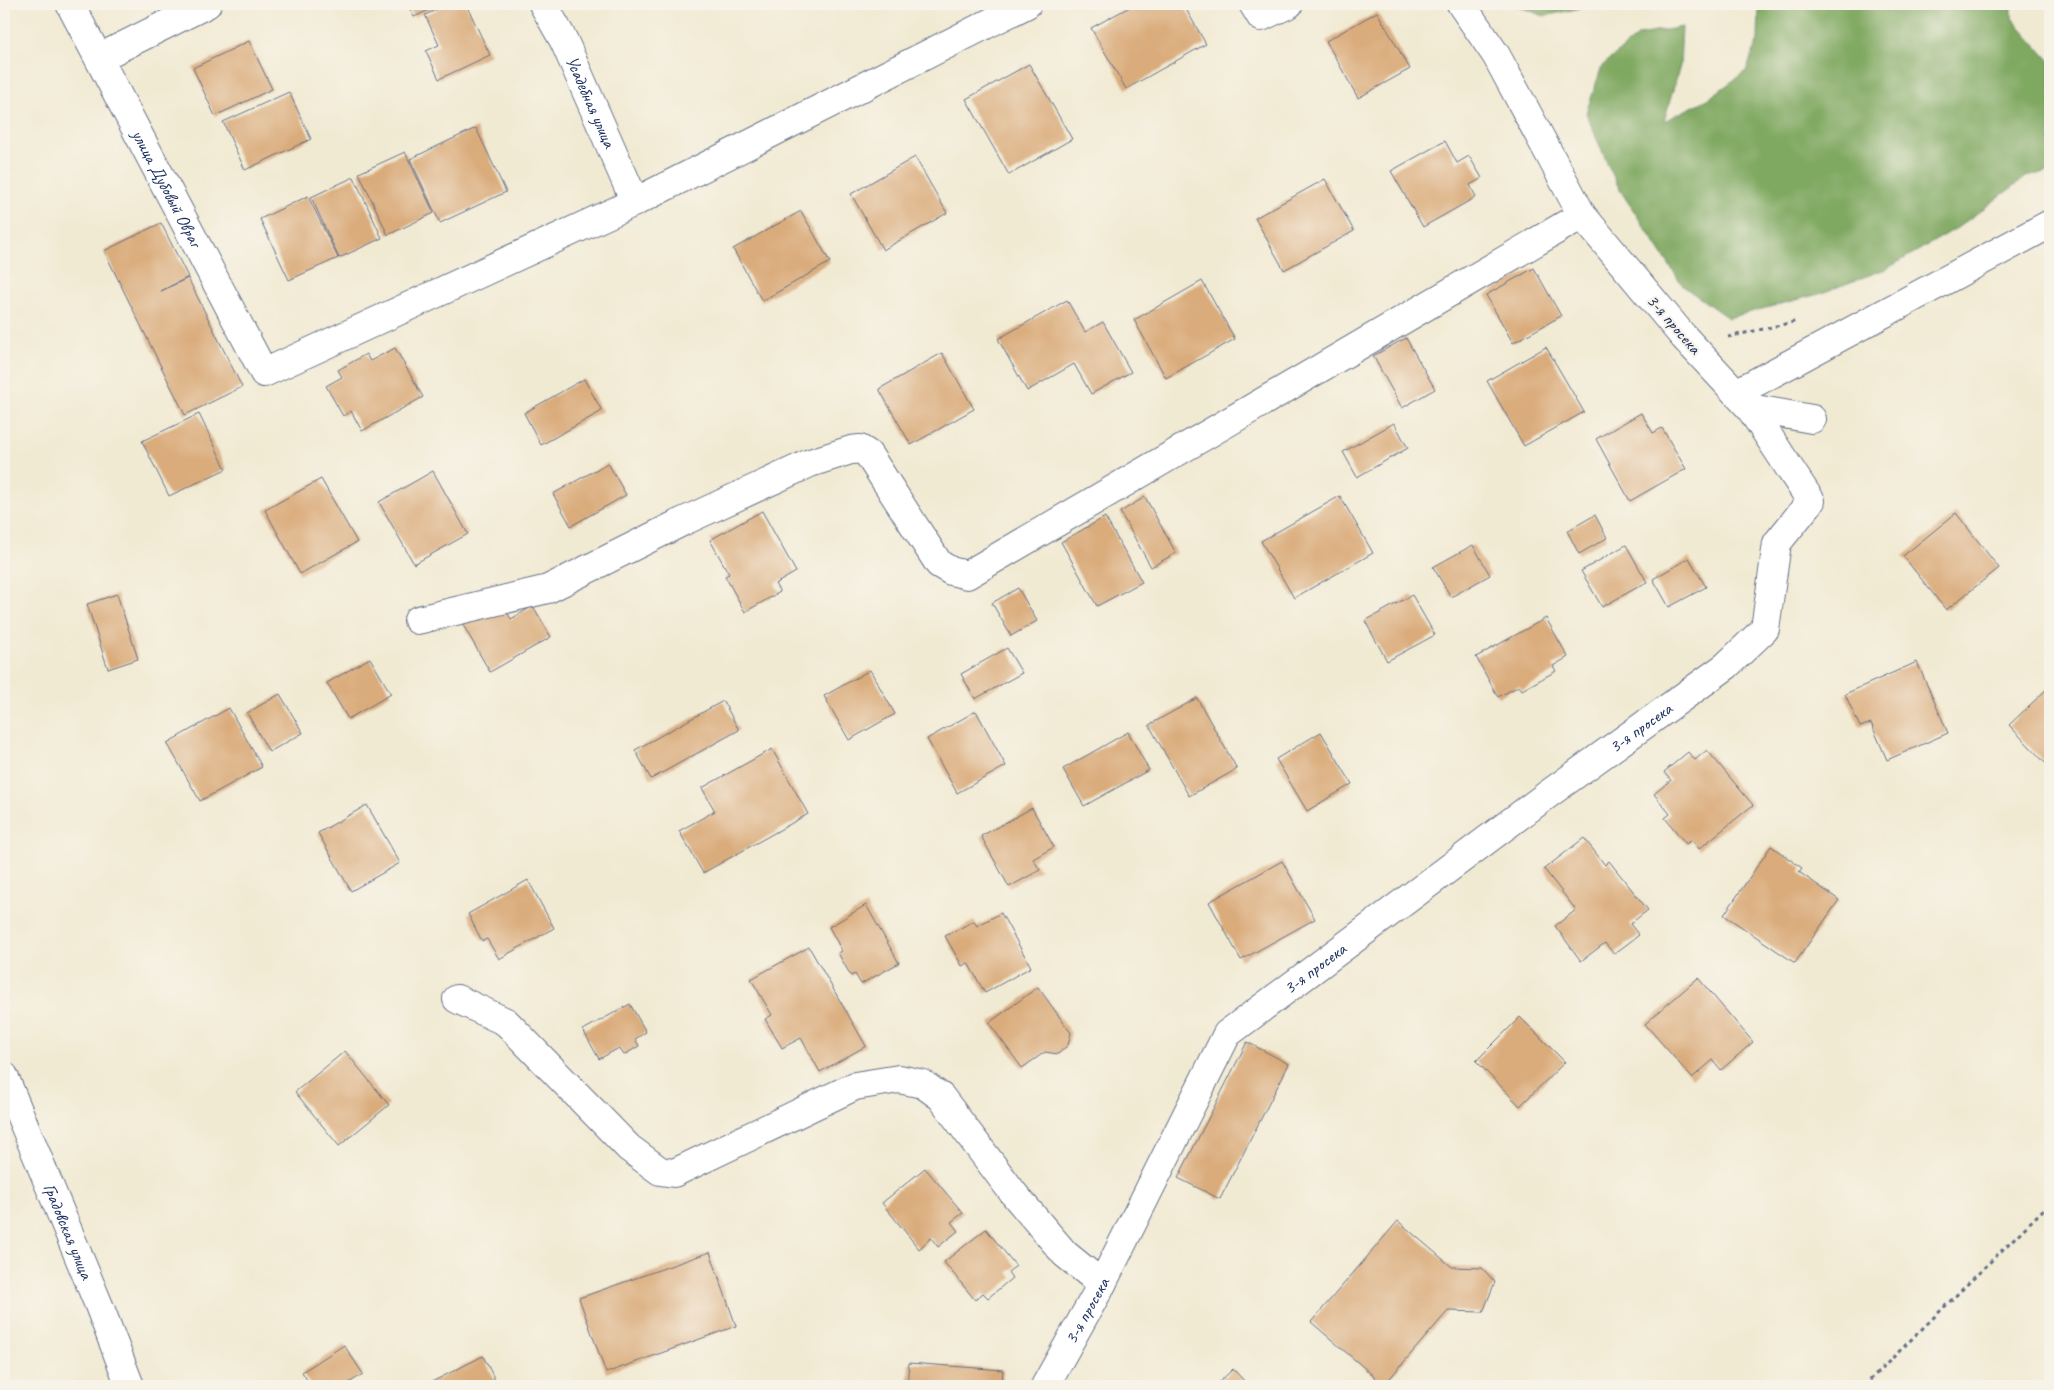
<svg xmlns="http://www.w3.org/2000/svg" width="2054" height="1390" font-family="Caveat,sans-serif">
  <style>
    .forest { fill: #7fa860; stroke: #4d6c5f }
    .building { fill: #daac7c }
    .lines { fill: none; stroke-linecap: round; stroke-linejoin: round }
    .minor-casing { stroke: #667087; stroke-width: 30 }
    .path { stroke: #667087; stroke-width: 3; stroke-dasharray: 4 4; stroke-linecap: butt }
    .minor { stroke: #fff; stroke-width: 28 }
    .labels { text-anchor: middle; stroke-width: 4.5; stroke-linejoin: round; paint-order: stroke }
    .street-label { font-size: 18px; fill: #1b2f5e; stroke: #f7f3e8 }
  </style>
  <rect width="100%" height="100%" fill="#f7f3e8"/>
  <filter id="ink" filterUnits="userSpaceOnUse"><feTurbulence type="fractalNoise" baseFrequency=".02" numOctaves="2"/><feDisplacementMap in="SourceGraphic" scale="10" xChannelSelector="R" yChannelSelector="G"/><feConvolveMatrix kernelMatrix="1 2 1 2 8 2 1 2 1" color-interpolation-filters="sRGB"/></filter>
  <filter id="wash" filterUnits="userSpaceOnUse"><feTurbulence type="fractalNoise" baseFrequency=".0096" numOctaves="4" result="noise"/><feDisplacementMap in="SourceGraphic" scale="20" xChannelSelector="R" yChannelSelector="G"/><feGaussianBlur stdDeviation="1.12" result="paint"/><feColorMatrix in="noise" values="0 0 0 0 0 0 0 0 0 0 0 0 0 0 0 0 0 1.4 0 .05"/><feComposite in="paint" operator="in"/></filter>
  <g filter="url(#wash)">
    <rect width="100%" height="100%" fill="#f1ead3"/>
    <path class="forest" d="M1512,4H1600L1544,16Z
      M1759,4H2012V18L2050,61V172L2026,177L1957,228L1888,268L1819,294L1728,318L1683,286L1620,190L1607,163L1586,113L1602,66L1639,35L1682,27L1680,66L1664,121L1708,99L1746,71L1758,40Z"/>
    <g id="blocks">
      <path class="building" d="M407,4H442L414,17Z
        M449,4H466L490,55L439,79L426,51L439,45L425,15Z
        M1135,4H1183L1206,44L1126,89L1091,28Z
        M1377,12L1410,69L1358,98L1326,41Z
        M249,41L272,89L215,116L193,68Z
        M1029,64L1072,139L1009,175L966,99Z
        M289,92L311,139L245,170L223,122Z
        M476,128L506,192L440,223L410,159Z
        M1445,141L1457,163L1469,156L1482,178L1470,185L1476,197L1423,227L1391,171Z
        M405,152L434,213L388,235L359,173Z
        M915,157L947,213L883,250L851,194Z
        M354,177L382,238L339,258L311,197Z
        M1325,179L1354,231L1284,270L1255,218Z
        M308,196L338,258L289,280L260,219Z
        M801,211L830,262L762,301L733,249Z
        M161,223L188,277L161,291L188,278L242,387L185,415L104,251Z
        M1534,268L1561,316L1513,343L1486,295Z
        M1202,281L1235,339L1166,378L1134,320Z
        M1067,300L1085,332L1103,322L1131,372L1091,394L1074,364L1027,391L998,339Z
        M1406,338L1435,389L1402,408L1373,356Z
        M1546,347L1584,412L1524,446L1487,381Z
        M395,348L423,397L362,431L351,411L343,416L326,386L342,377L338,370L366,354L370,361Z
        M942,353L974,409L911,445L879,389Z
        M584,379L602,411L541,445L524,413Z
        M1641,413L1653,433L1662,428L1686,469L1630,501L1596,439Z
        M199,414L226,469L169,496L142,441Z
        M1394,423L1408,448L1357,477L1343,452Z
        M608,463L626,495L571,526L553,494Z
        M433,471L468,534L414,564L379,502Z
        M321,479L357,542L300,574L265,510Z
        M1340,496L1373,553L1294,598L1261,541Z
        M1145,497L1176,553L1151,567L1120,512Z
        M762,511L796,572L775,584L780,592L745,612L725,576L729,574L710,540Z
        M1956,513L1999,568L1946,610L1903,556Z
        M1595,515L1607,538L1579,554L1567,531Z
        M1105,517L1142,582L1097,606L1061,542Z
        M1473,545L1490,575L1451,597L1433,567Z
        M1626,545L1647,582L1602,607L1581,571Z
        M1689,558L1706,587L1669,607L1653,579Z
        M1018,588L1037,621L1011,636L992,603Z
        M117,594L138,659L108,669L87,604Z
        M1412,595L1435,635L1387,661L1365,621Z
        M501,601L511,619L533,606L551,637L490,672L462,623Z
        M1546,618L1568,657L1553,666L1556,671L1522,690L1519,686L1498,697L1476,657Z
        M1007,648L1022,673L975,699L961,674Z
        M370,658L391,694L348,719L327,683Z
        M1917,662L1948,733L1887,760L1871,723L1860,727L1845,694Z
        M870,670L895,714L849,740L824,696Z
        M2050,686V768L2009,725Z
        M280,694L303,733L269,752L247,713Z
        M1197,698L1237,769L1189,796L1149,725Z
        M723,701L739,730L651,779L635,750Z
        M229,708L262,767L200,801L167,743Z
        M976,711L1006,766L957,793L927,739Z
        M1128,732L1149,770L1084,806L1063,769Z
        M1321,732L1352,784L1307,811L1276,759Z
        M772,749L808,814L703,873L679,831L715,811L702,788Z
        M1707,750L1753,805L1699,849L1692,840L1686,844L1665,818L1670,814L1654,794L1671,780L1664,772L1688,752L1695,760Z
        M367,805L400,863L351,891L318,833Z
        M1032,808L1054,847L1033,859L1040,870L1009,887L981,836Z
        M1584,838L1605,865L1609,861L1648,910L1630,924L1639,935L1614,954L1605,943L1581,961L1555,926L1576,910L1544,869Z
        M1771,846L1802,868L1799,872L1839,900L1795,963L1724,915Z
        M1282,861L1315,919L1241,960L1209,902Z
        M528,880L554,928L499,959L487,939L482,941L468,914Z
        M866,905L899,963L861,984L855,974L851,976L838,953L842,951L829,927Z
        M1001,913L1031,967L985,993L968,963L962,966L945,936L974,921L977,926Z
        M809,947L866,1046L820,1072L801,1038L782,1048L765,1019L772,1015L751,979Z
        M1698,978L1753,1042L1721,1070L1713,1060L1692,1078L1645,1024Z
        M1038,987L1071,1033L1068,1045L1058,1054L1045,1052L1022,1068L989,1023Z
        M630,1004L646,1032L635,1039L639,1046L624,1055L619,1048L599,1059L583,1030Z
        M1520,1017L1565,1062L1520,1106L1476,1061Z
        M1247,1042L1289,1064L1220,1199L1178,1178Z
        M345,1051L389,1105L339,1146L295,1092Z
        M925,1168L963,1213L951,1222L958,1231L938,1247L931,1238L919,1249L882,1203Z
        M1398,1221L1452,1267L1482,1268L1495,1282L1483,1312L1448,1311L1384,1385L1311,1322Z
        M986,1229L1016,1266L1008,1272L1012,1278L988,1298L983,1293L975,1300L944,1262Z
        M710,1252L736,1326L606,1373L579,1298Z
        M344,1345L363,1374L344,1386H311L302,1372Z
        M483,1356L498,1386H424Z
        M909,1363L1003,1370L1002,1386H907Z
        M1233,1369L1249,1386H1215Z"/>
    </g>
  </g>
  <g filter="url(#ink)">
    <use href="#blocks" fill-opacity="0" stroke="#667087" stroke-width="1"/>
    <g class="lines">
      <defs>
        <g id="minor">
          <path id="s1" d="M70,4L264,373L635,202L1027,4"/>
          <path id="s2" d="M543,4L564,41L635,202"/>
          <path d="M1253,4L1261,17L1289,4"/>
          <path d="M99,58L207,4"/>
          <path d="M1736,393L2050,224"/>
          <path d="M1750,408L1812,419"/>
          <path d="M418,620L548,589L682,522L810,463L851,450L860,449L868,454L939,564L951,571L967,575L1582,215"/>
          <path d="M457,999L506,1022L629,1148L660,1171L674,1173L855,1086L899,1079L923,1084L941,1097L1014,1194L1065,1254L1102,1284"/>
          <path id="s3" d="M4,1076L100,1308L130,1386"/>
          <path id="s4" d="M1045,1386L1102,1284L1227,1034L1547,795L1726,666L1765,629L1777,543L1811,501L1750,408L1683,336L1582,215L1496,55L1461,4"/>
        </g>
      </defs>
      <use href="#minor" class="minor-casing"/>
      <path class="path" d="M1728,337L1798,321
        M1864,1386L2050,1203"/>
      <use href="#minor" class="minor"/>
    </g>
  </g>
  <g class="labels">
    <g class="street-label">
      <text dy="6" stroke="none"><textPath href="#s2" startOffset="109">Усадебная улица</textPath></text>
      <text dy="6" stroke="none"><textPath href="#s1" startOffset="208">улица Дубовый Овраг</textPath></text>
      <text transform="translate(1674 324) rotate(49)" y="6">3-я просека</text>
      <text dy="6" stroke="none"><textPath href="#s4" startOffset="911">3-я просека</textPath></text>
      <text dy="6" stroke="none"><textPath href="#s4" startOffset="506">3-я просека</textPath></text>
      <text dy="6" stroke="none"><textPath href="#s3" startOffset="168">Градовская улица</textPath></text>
      <text dy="6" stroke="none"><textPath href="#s4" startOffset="86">3-я просека</textPath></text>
    </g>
  </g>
  <rect width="2054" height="1390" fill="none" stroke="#f7f3e8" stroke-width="20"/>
</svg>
